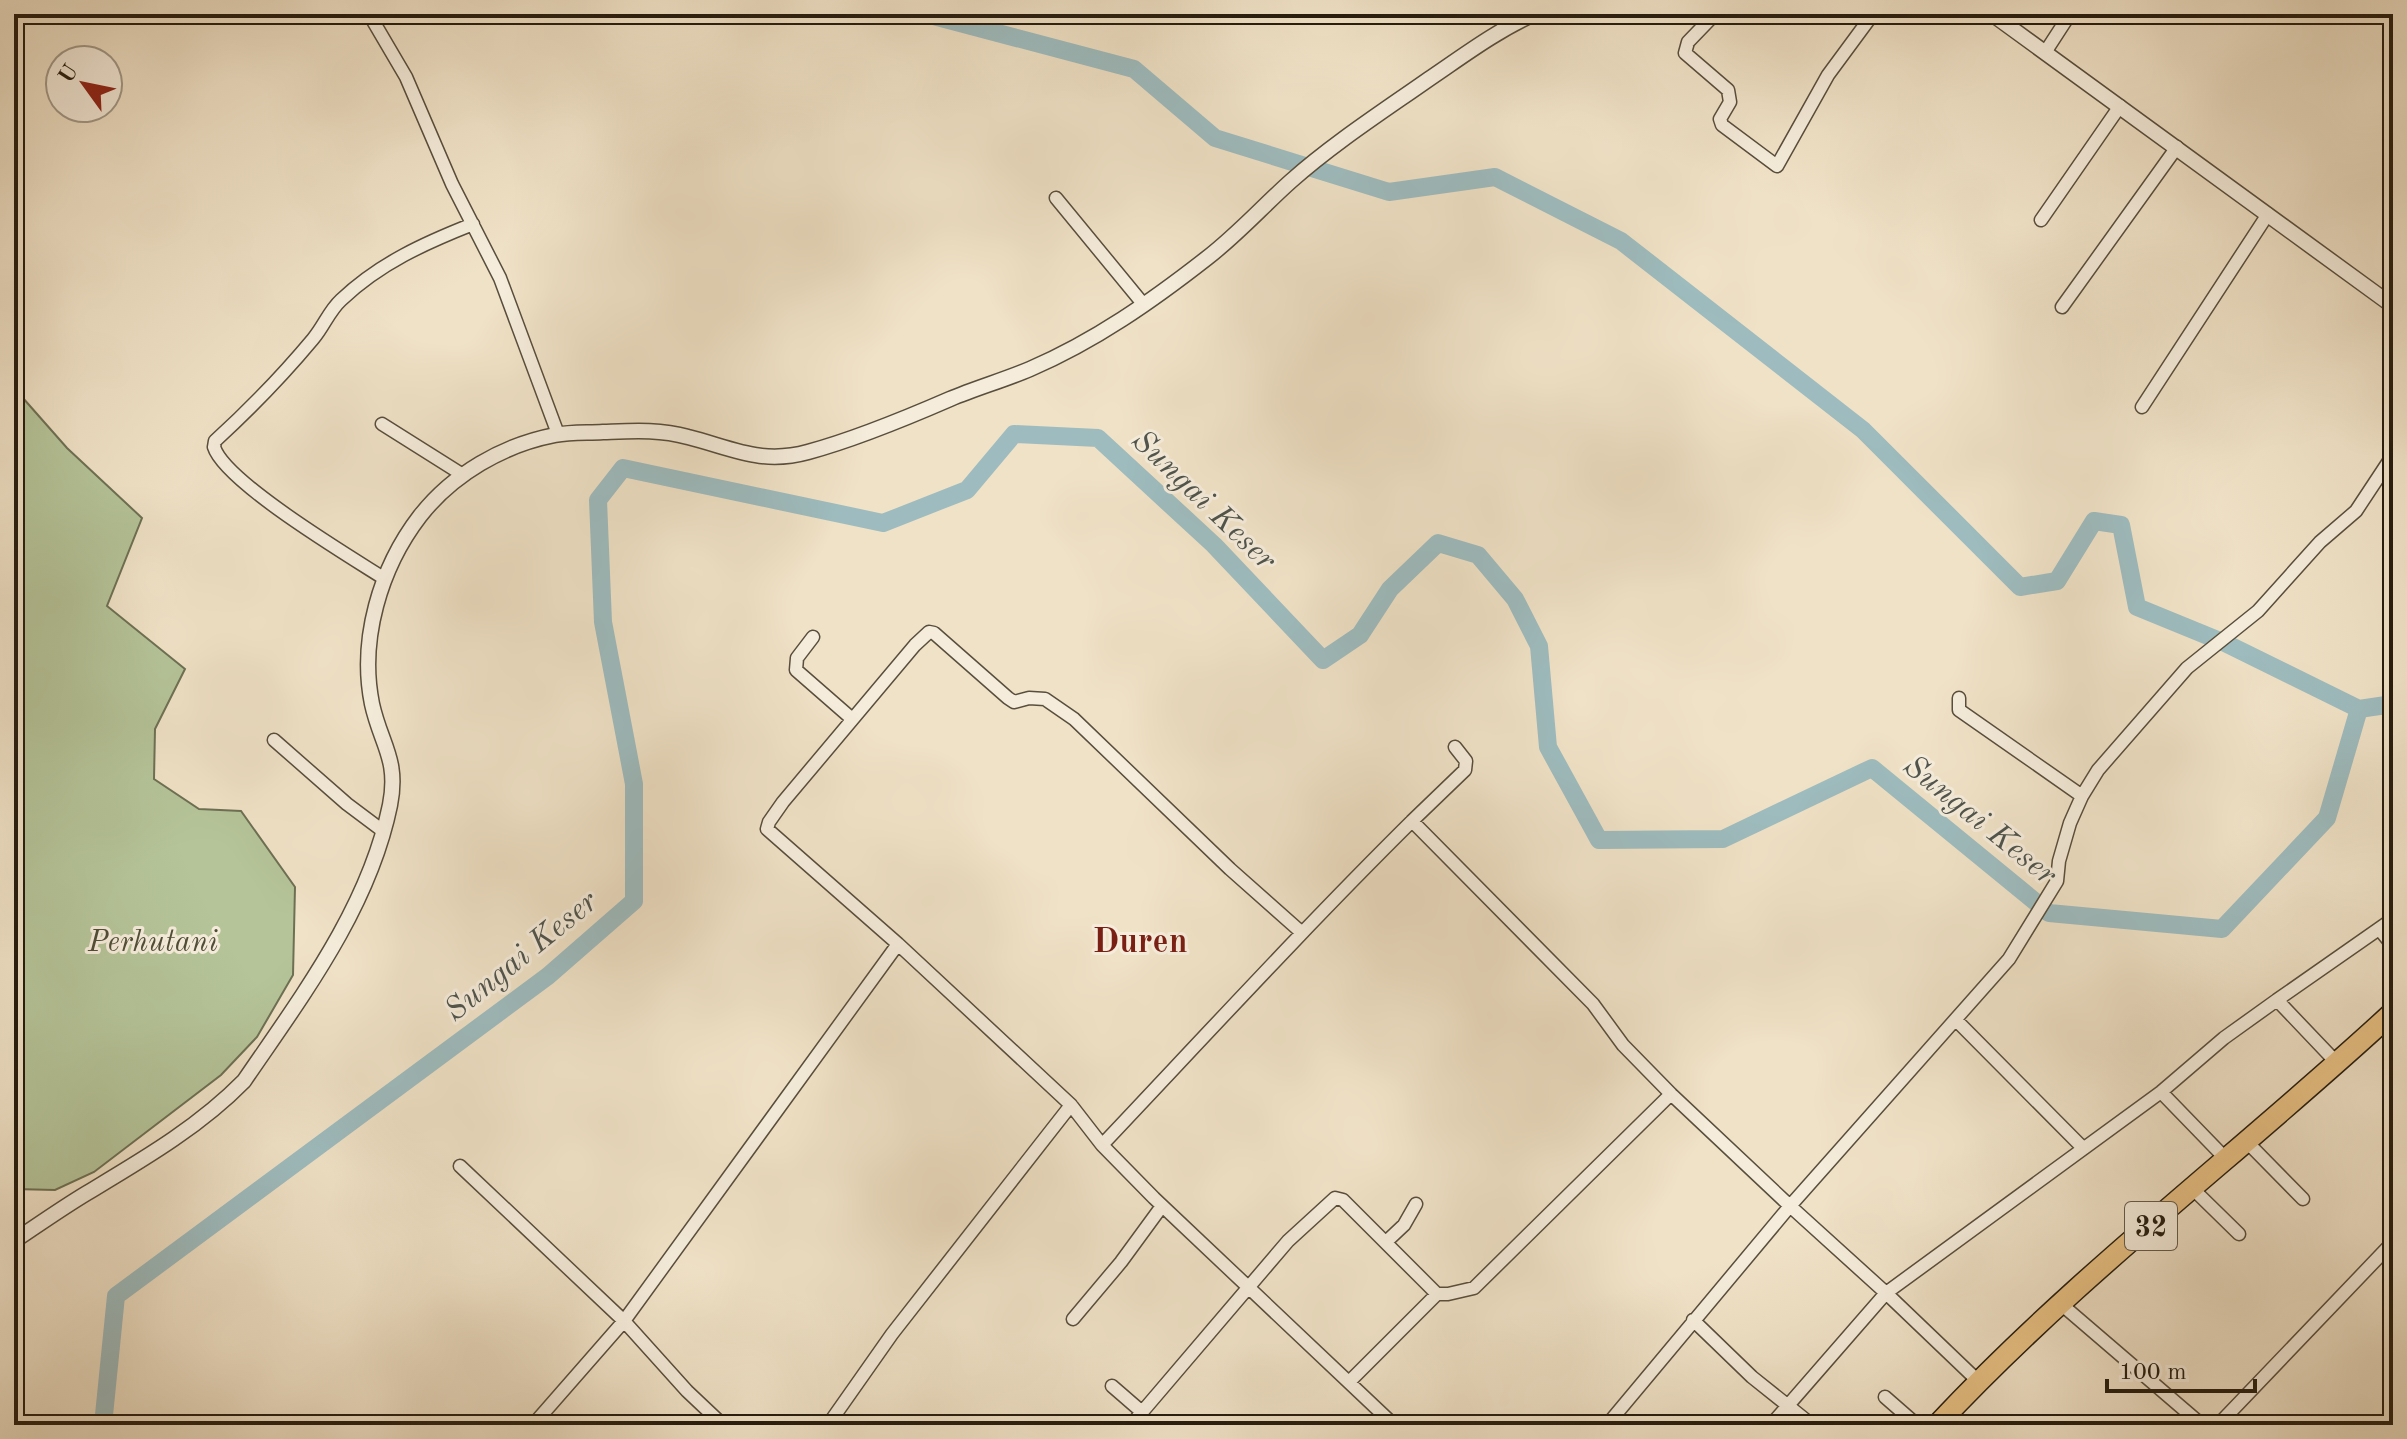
<svg xmlns="http://www.w3.org/2000/svg" width="2407" height="1439" font-family="'Old Standard TT',serif">
  <style>
    .green { fill: #b5c499; stroke: #6d7054; stroke-width: 2 }
    .lines { fill: none; stroke-linecap: round; stroke-linejoin: round }
    .river { stroke: #9ebcbf; stroke-width: 18 }
    .minor-casing { stroke: #584e3d; stroke-width: 15 }
    .tertiary-casing { stroke: #584e3d; stroke-width: 17 }
    .trunk-casing { stroke: #251c0f; stroke-width: 23 }
    .minor { stroke: #f5ecdb; stroke-width: 12 }
    .tertiary { stroke: #f5ecdb; stroke-width: 14 }
    .trunk { stroke: #e8c184; stroke-width: 20 }
    .labels { text-anchor: middle; stroke-width: 6; stroke-linejoin: round; paint-order: stroke }
    .shield { fill: #f5ecdb; stroke: #635a4c; stroke-width: 2 }
    .shield-label { font-size: 28px; font-weight: bold; fill: #251c0f }
    .park-label { font-size: 30px; font-style: italic; fill: #504e38; stroke: #f5ecdb }
    .water-label { font-size: 32px; font-style: italic; fill: #4f544d; stroke: #f5ecdb }
    .quarter-label { font-size: 34px; font-weight: bold; fill: #7a1f14; stroke: #f5ecdb }
  </style>
  <rect width="100%" height="100%" fill="#f0e2c7"/>
  <filter id="stains"><feTurbulence type="fractalNoise" baseFrequency=".0025" numOctaves="4"/><feColorMatrix values="0 0 0 0 .2 0 0 0 0 .09 0 0 0 0 .02 0 0 0 .5 -.17"/></filter>
  <radialGradient id="worn" r=".72"><stop offset=".6" stop-color="#630" stop-opacity="0"/><stop offset="1" stop-color="#630" stop-opacity=".3"/></radialGradient>
  <path class="green" d="M15,389L67,448L142,518L107,606L185,669L155,729L154,779L199,809L241,811L295,887L293,975L257,1037L221,1075L94,1172L55,1190L14,1189Z"/>
  <g class="lines">
    <path class="river" d="M926,14L1134,69L1215,138L1389,192L1495,177L1621,241L1863,430L2020,587L2057,581L2094,521L2121,525L2137,607L2225,643L2359,709
      M103,1425L116,1296L548,976L634,901V784L603,622L598,500L623,468L883,523L967,490L1014,434L1098,438L1214,545L1323,660L1360,635L1390,589L1438,543L1478,555L1515,599L1539,646L1548,747L1599,840L1723,839L1872,768L2049,913L2222,929L2327,818L2359,709L2393,704"/>
    <defs>
      <path id="minor" d="M369,14L406,77L452,184L500,278L558,434
        M1495,14L1506,26
        M1715,14L1688,42L1685,53L1728,90L1730,102L1720,119L1722,125L1777,166L1828,75L1873,14
        M2046,51L2070,14
        M1056,198L1144,305
        M2041,220L2120,106
        M2062,307L2177,147
        M2142,407L2268,214
        M382,424L463,475
        M385,579C349,556 225,482 214,447L215,441C250,409 283,375 313,339C324,326 329,311 341,300C380,263 425,243 473,224
        M813,637L797,658L796,670L851,718
        M1959,698V710L2082,796
        M274,740L347,804L383,831
        M1412,821L1465,770L1466,761L1455,747
        M2380,930L2393,946
        M2277,1000L2393,919
        M1956,1020L2083,1148
        M2161,1092L2226,1159
        M2246,1141L2303,1199
        M1102,1145L1071,1105L898,944L767,829L769,822L783,802L915,645L929,632L934,633L1008,698L1014,702L1029,698L1045,699L1074,719L1230,869L1301,932
        M460,1166L624,1321L533,1425
        M2193,1189L2239,1234
        M1387,1241L1404,1225L1416,1204
        M2061,1304L2202,1425
        M1073,1319L1121,1262L1162,1206
        M1693,1320L1752,1377L1812,1425
        M1350,1381L1437,1294H1448L1474,1288L1671,1094
        M1112,1386L1142,1412
        M1885,1397L1917,1425
        M723,1425L687,1391L624,1321L898,944
        M828,1425L892,1334L1071,1105
        M1131,1425L1288,1241L1335,1198L1343,1200L1437,1294
        M1394,1425L1154,1198L1102,1145C1205,1036 1306,926 1412,821L1593,1004L1623,1045L1671,1094L1790,1206L2009,959L2057,881L2059,861L2070,823L2082,796L2098,770L2187,668L2258,611L2320,542L2356,511L2393,455
        M1607,1425L1790,1206L1886,1293L1978,1381
        M1771,1425L1886,1293L2161,1092L2224,1038L2277,1000L2336,1062
        M2218,1425L2393,1242"/>
      <path id="tertiary" d="M1992,14L2393,306
        M14,1241C38,1225 62,1208 87,1193C142,1160 199,1127 244,1081C302,996 369,908 390,805C399,759 381,745 372,704C359,640 380,568 420,516C453,474 503,445 555,435C571,432 587,433 603,432C632,431 659,429 688,437C732,448 761,465 808,452C856,439 904,419 950,399C976,388 1004,380 1030,369C1095,341 1152,301 1207,258C1237,235 1263,206 1291,181C1334,143 1382,112 1429,79C1463,56 1496,31 1534,14"/>
      <path id="trunk" d="M1937,1425C2077,1275 2243,1151 2393,1012"/>
    </defs>
    <use href="#minor" class="minor-casing"/>
    <use href="#tertiary" class="tertiary-casing"/>
    <use href="#trunk" class="trunk-casing"/>
    <use href="#minor" class="minor"/>
    <use href="#tertiary" class="tertiary"/>
    <use href="#trunk" class="trunk"/>
  </g>
  <g class="labels">
    <rect class="shield" x="2125" y="1202" width="52" height="48" rx="6"/>
    <g class="shield-label">
      <text x="2151" y="1236">32</text>
    </g>
    <g class="park-label">
      <text x="153" y="951">Perhutani</text>
    </g>
    <g class="water-label">
      <text transform="translate(1205 499) rotate(44)" y="11">Sungai Keser</text>
      <text transform="translate(1981 819) rotate(39)" y="11">Sungai Keser</text>
      <text transform="translate(520 955) rotate(-39)" y="11">Sungai Keser</text>
    </g>
    <g class="quarter-label">
      <text x="1140" y="952">Duren</text>
    </g>
  </g>
  <rect width="2407" height="1439" fill="none" stroke="#f0e2c7" stroke-width="48"/>
  <rect x="16" y="16" width="2375" height="1407" fill="none" stroke="#251c0f" stroke-width="4"/>
  <rect x="24" y="24" width="2359" height="1391" fill="none" stroke="#251c0f" stroke-width="2"/>
  <g transform="translate(84 84) rotate(303)"><circle r="38" fill="#f5ecdb" stroke="#a29989" stroke-width="2"/>
  <path d="M0-6L14 30L0 20L-14 30Z" fill="#8f2418"/>
  <text y="-12" font-size="22" font-weight="bold" text-anchor="middle" fill="#251c0f">U</text>
  </g>
  <path d="M2107 1379v12h148v-12" fill="none" stroke="#251c0f" stroke-width="4"/>
  <text x="2119" y="1379" font-size="24" fill="#251c0f" stroke="#f5ecdb" stroke-width="6" paint-order="stroke">100 m</text>
  <rect width="100%" height="100%" filter="url(#stains)"/>
  <rect width="100%" height="100%" fill="url(#worn)"/>
</svg>
